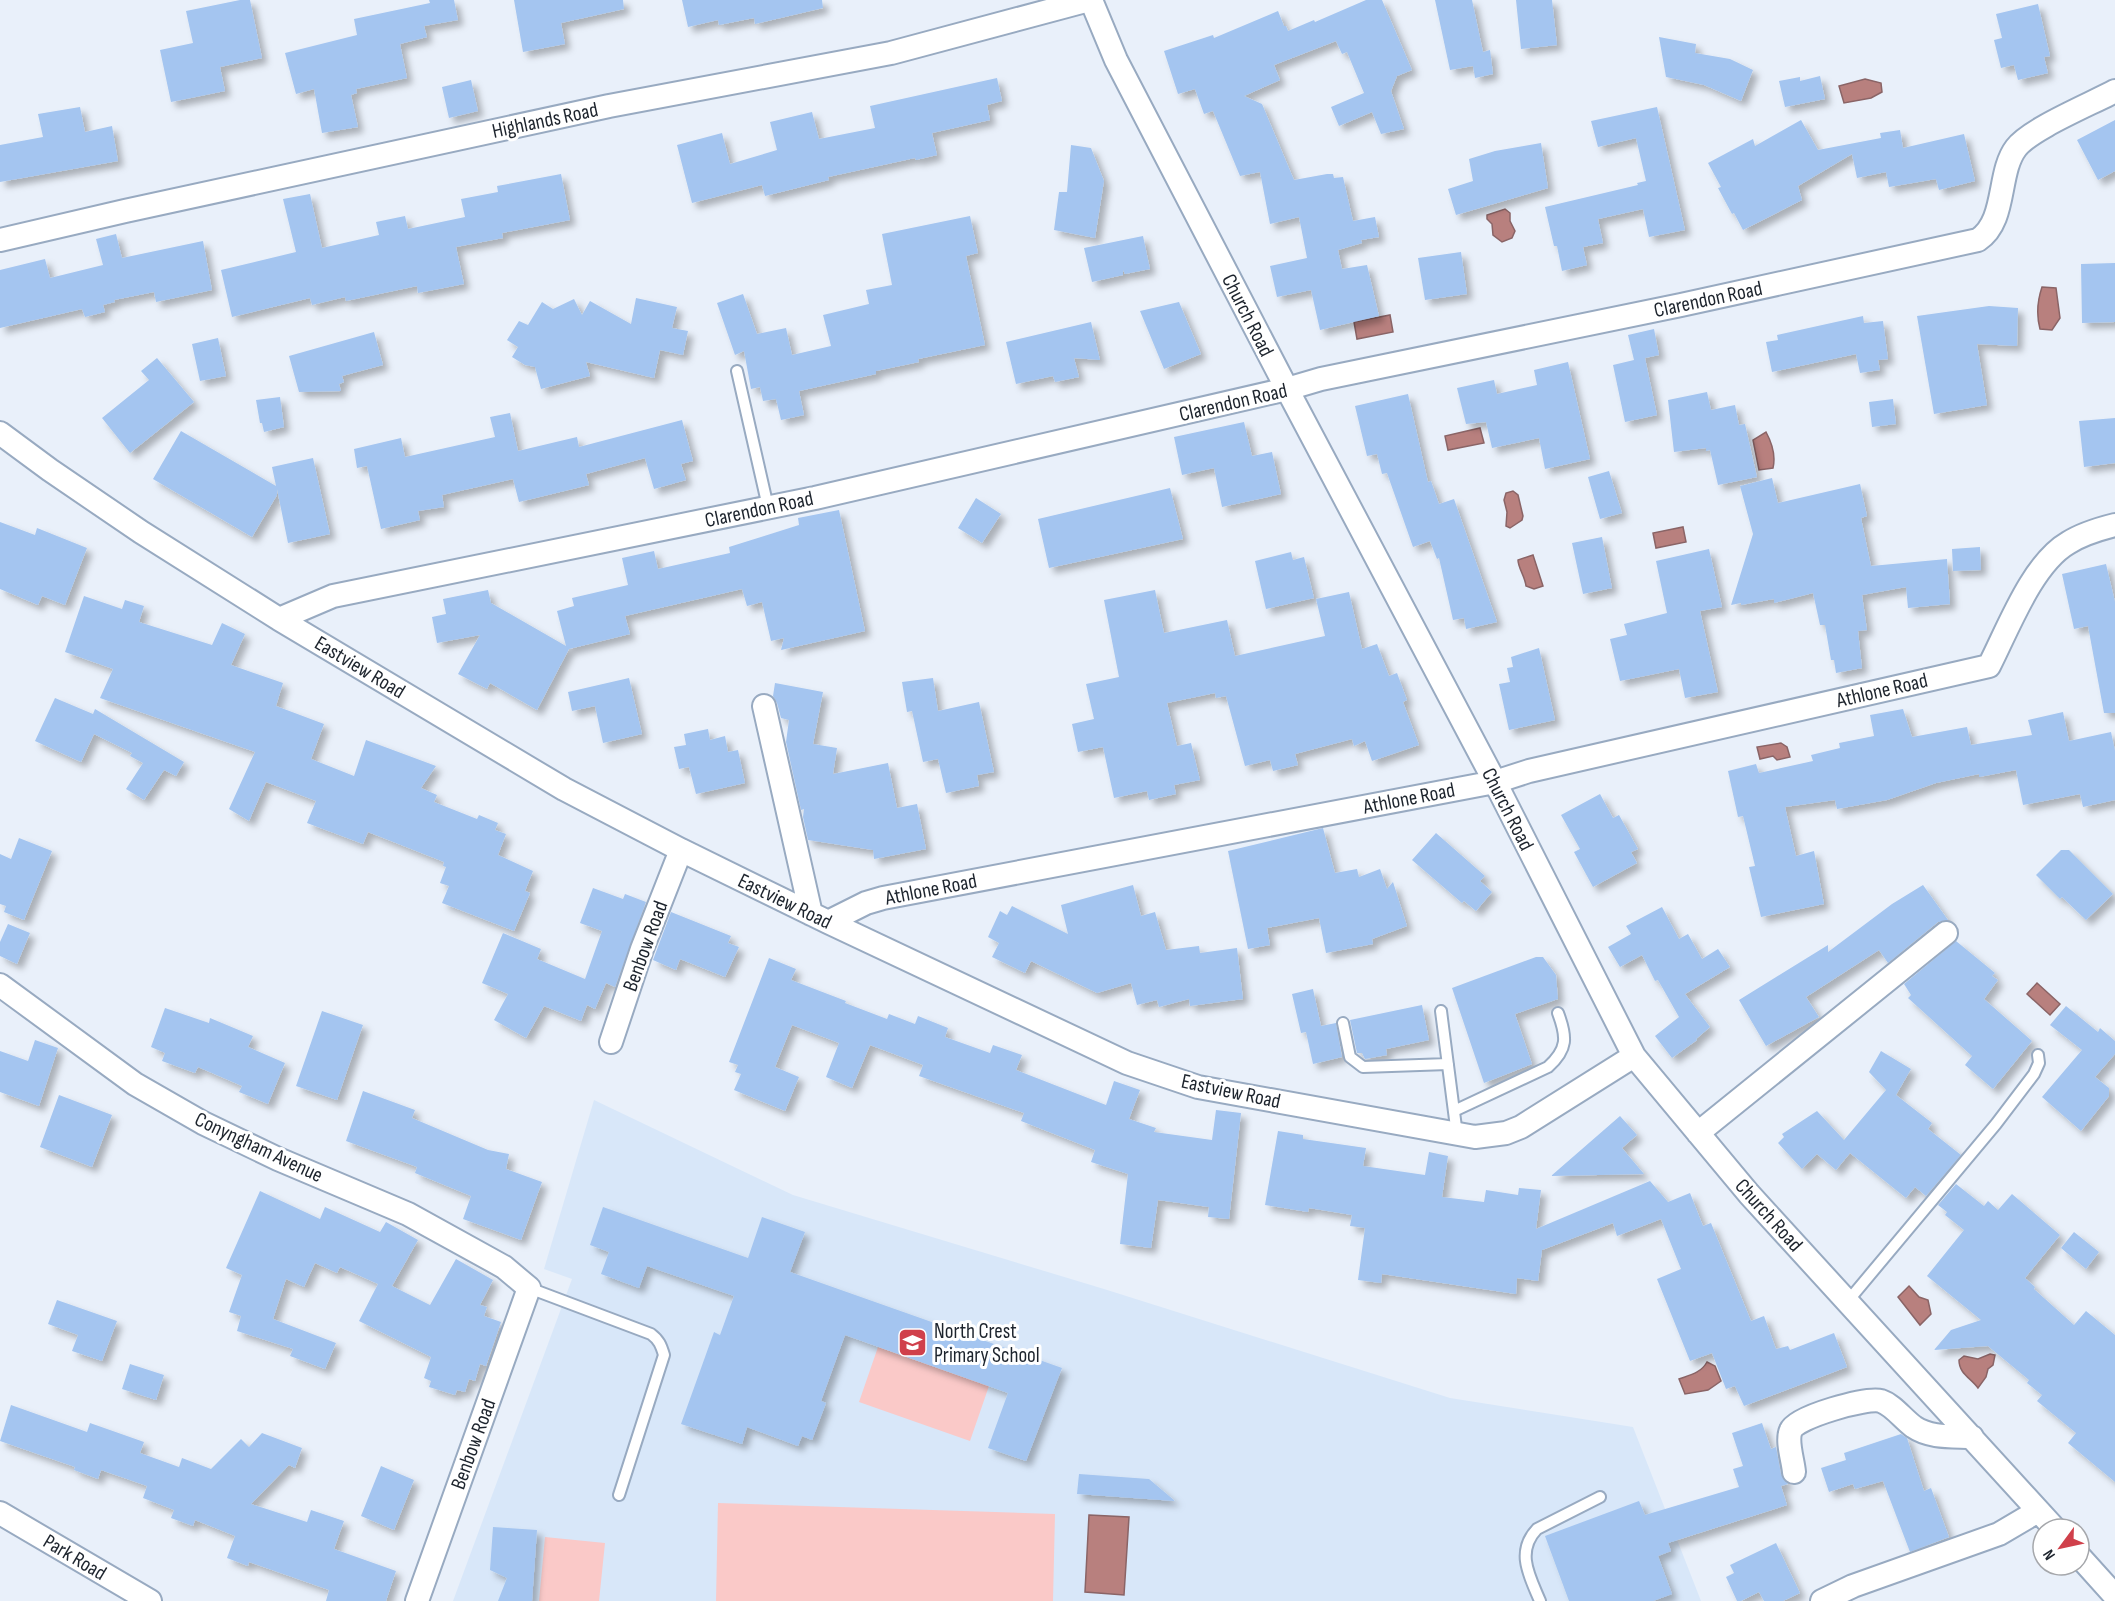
<svg xmlns="http://www.w3.org/2000/svg" width="2115" height="1601" font-family="'Sofia Sans Condensed',sans-serif">
  <style>
    .built { fill: #d8e7f9 }
    .green { fill: #fac9c8 }
    .water { fill: #b8807e; stroke: #8a6466; stroke-width: 1.5 }
    .building { fill: #a4c5f0; filter: url(#shadow) }
    .lines { fill: none; stroke-linecap: round; stroke-linejoin: round }
    .lane-casing { stroke: #98aac1; stroke-width: 14 }
    .street-casing { stroke: #98aac1; stroke-width: 26 }
    .lane { stroke: #fff; stroke-width: 10 }
    .street { stroke: #fff; stroke-width: 22 }
    .labels { text-anchor: middle; stroke-width: 6; stroke-linejoin: round; paint-order: stroke }
    .street-label { font-size: 21px; fill: #1d242d; stroke: #fff }
    .poi-label { font-size: 21px; fill: #1d242d; stroke: #fff; text-anchor: start }
  </style>
  <defs>
    <filter id="shadow"><feDropShadow dx="5.5" dy="5.5" stdDeviation="3" flood-color="#0004"/></filter>
  </defs>
  <rect width="100%" height="100%" fill="#e9f0fa"/>
  <path class="built" d="M594,1100L793,1195L1104,1289L1450,1398L1633,1427L1701,1601H453L572,1279L544,1269Z"/>
  <path class="green" d="M878,1347L989,1386L970,1441L859,1402Z
    M718,1503L1055,1514L1053,1601H716Z
    M545,1537L605,1543L599,1601H539Z"/>
  <path class="water" d="M1865,79L1881,83L1882,92L1871,98L1844,103L1839,86Z
    M1505,209L1510,213V221L1515,231L1512,238L1502,242L1493,235L1492,224L1487,219V215Z
    M2042,287L2056,288L2060,318L2052,330L2040,329C2036,314 2037,302 2042,287Z
    M1390,315L1393,332L1357,339L1354,322Z
    M1480,428L1484,443L1448,450L1445,436Z
    M1766,432C1772,443 1776,455 1773,468L1759,470L1753,440Z
    M1513,491L1518,495L1523,516L1522,520L1510,528L1506,526L1507,512L1504,500L1506,493Z
    M1683,527L1686,542L1656,548L1653,533Z
    M1533,555L1543,586L1534,589L1526,586C1525,576 1518,568 1518,560Z
    M1781,743L1787,747L1790,757L1777,760L1773,756L1760,759L1757,747Z
    M2037,983L2060,1004L2050,1015L2027,994Z
    M1909,1286L1919,1297L1928,1300L1931,1314L1920,1325L1898,1297Z
    M1990,1354L1995,1355L1993,1365L1988,1369L1986,1377L1978,1388C1971,1378 1959,1374 1959,1360L1964,1356L1978,1359Z
    M1707,1362L1715,1366L1721,1381L1708,1390L1685,1394L1679,1379C1690,1375 1701,1373 1707,1362Z
    M1089,1515L1129,1517L1124,1595L1085,1592Z"/>
  <path class="building" d="M240,0H250L262,58L220,67L225,91L171,102L160,50L193,43L186,11Z
    M429,0H454L458,20L424,26L427,37L400,44L407,78L356,89L357,93L351,95L358,127L322,133L314,89L296,94L285,53L357,35L354,19L430,3Z
    M514,0H623L624,9L561,23L565,44L523,52Z
    M682,0H822L823,8L755,24L754,18L719,25L718,20L688,27Z
    M1366,0H1382L1412,70L1397,76L1391,91L1404,129L1381,134L1372,112L1339,126L1331,107L1364,93L1347,52L1342,54L1336,41L1274,65L1280,80L1244,96L1262,104L1294,180L1327,174H1333L1334,178L1343,177L1353,221L1375,217L1379,237L1361,240L1362,243L1338,250L1342,269L1367,265L1379,316L1320,330L1311,290L1277,297L1270,266L1307,258L1299,217L1270,224L1260,172L1240,176L1213,111L1204,114L1195,89L1178,94L1164,51L1213,35L1214,38L1278,11L1284,26H1286L1288,31L1314,20L1315,22Z
    M1435,0H1472L1483,52L1490,50L1493,74L1475,78L1473,66L1450,70Z
    M1516,0H1552L1557,45L1521,49Z
    M2038,4L2050,56L2044,57L2048,73L2018,80L2014,65L2001,68L1994,40L2002,38L1996,14Z
    M1659,37L1696,44L1695,53L1730,59L1753,70L1741,101L1704,85L1666,77Z
    M1820,76L1825,99L1785,107L1779,81L1800,77V81Z
    M997,78L1002,101L987,105L990,120L932,133L937,155L916,160L915,158L828,177L829,180L765,196L762,185L692,203L677,145L722,133L730,164L777,150L770,122L812,112L819,139L875,128L870,106Z
    M471,80L478,111L449,118L442,87Z
    M80,107L85,132L112,126L118,161L0,182V145L43,137L38,114Z
    M1657,107L1685,230L1649,237L1643,209L1598,219L1603,243L1583,247L1587,265L1562,271L1557,246H1554L1545,207L1638,185L1637,183L1646,181L1636,138L1598,147L1591,121Z
    M1801,120L1818,150L1881,138L1880,133L1900,130L1903,148L1964,134L1975,181L1939,190L1936,179L1889,187L1886,172L1857,178L1852,154L1798,186L1802,200L1743,230L1734,213L1732,214L1718,188L1721,187L1708,163L1753,139L1755,146Z
    M2115,120V171L2098,180L2077,140Z
    M1541,143L1548,188L1456,215L1448,189L1473,181L1469,159L1495,151Z
    M1071,145L1091,148L1104,181L1095,238L1054,230L1059,192H1067Z
    M561,174L570,220L502,233L503,238L456,247L464,284L418,293L417,286L346,301L345,297L312,305L310,298L232,317L221,270L296,252L283,199L310,194L322,248L379,235L376,222L405,216L408,229L465,217L461,199L498,192L497,186Z
    M970,216L978,253L966,256L985,345L918,359L919,362L876,371V374L799,391L804,415L781,420L776,399L763,401L760,387L751,389L744,351L735,355L717,303L743,294L757,334L786,328L792,355L831,346L823,315L869,304L866,290L892,285L882,234Z
    M116,234L122,258L203,241L212,290L156,302L154,292L114,300L115,302L103,305L105,312L85,317L82,309L0,328V270L45,259L50,278L103,265L96,239Z
    M1143,236L1150,269L1125,274L1123,270V275L1092,282L1084,248Z
    M1461,252L1467,294L1425,300L1418,258Z
    M2115,263V322L2082,323L2081,264Z
    M636,298L677,307L672,328L688,331L683,355L660,350L654,378L586,362L590,376L541,389L535,367L525,365L512,357L518,347L507,340L519,321L528,325L542,302L553,309L574,299L582,315L590,301L631,324Z
    M1179,302L1201,354L1164,369L1140,311Z
    M1989,306L2018,308L2017,346L1977,344L1987,405L1934,414L1917,316Z
    M1863,316L1864,323L1883,321L1888,359L1878,360L1880,370L1860,373L1856,354L1772,372L1766,342L1778,340L1777,335Z
    M1091,322L1100,360L1074,358L1079,377L1055,382L1053,376L1016,384L1006,342Z
    M1654,329L1659,355L1645,358L1657,415L1625,422L1613,365L1634,360L1628,335Z
    M374,332L383,365L342,376L344,382L339,384L341,391L299,392L289,356Z
    M218,338L226,376L200,381L192,344Z
    M157,358L194,402L130,453L102,418L149,380L141,371Z
    M1568,362L1590,459L1545,469L1539,438L1492,448L1486,422L1466,424L1457,388L1494,380L1497,394L1537,385L1534,370Z
    M1707,392L1711,410L1735,405L1739,425L1745,424L1757,477L1718,485L1710,450L1706,451V448L1674,452L1668,400Z
    M1408,394L1428,482L1431,481L1439,504L1454,499L1497,622L1466,629L1464,618L1453,620L1439,558L1437,559L1430,541L1413,547L1387,473L1382,474L1377,454L1367,456L1355,406Z
    M280,397L284,427L264,432L262,423H260L256,400Z
    M1893,399L1896,424L1872,427L1869,402Z
    M510,413L518,451L577,437L579,447L682,420L693,461L681,464L686,480L654,489L645,458L586,474L589,485L519,502L513,479L442,495L444,507L418,511L420,520L381,529L367,466L357,468L354,449L401,438L405,457L495,437L490,417Z
    M2115,418V463L2084,467L2079,421Z
    M1244,422L1252,456L1272,452L1281,494L1222,507L1214,468L1182,475L1174,437Z
    M181,431L276,486L272,467L313,458L330,534L288,543L277,489V495L252,537L153,479Z
    M1609,471L1622,513L1600,519L1588,477Z
    M1772,478L1778,503L1860,484L1867,516L1861,518L1871,566L1947,559L1950,604L1908,608L1906,587L1862,595L1867,630L1858,631L1862,668L1836,673L1834,660H1831L1825,625H1820L1813,593L1774,603V599L1741,605V603L1731,605L1753,534L1740,486Z
    M1170,488L1183,539L1049,568L1038,519Z
    M976,498L1001,514L982,543L958,528Z
    M839,510L865,631L781,650L784,638L771,641L762,602L747,606L742,589L625,616L630,634L569,649L537,710L490,683L487,689L458,674L480,635L437,643L432,617L446,614L443,599L488,590L491,603L566,646L557,611L574,606L572,598L628,585L622,558L654,551L658,569L730,553L729,547L799,525L798,518Z
    M0,522L35,535L37,528L87,548L65,605L42,596L38,605L0,589Z
    M1602,537L1612,588L1583,594L1572,543Z
    M1980,547L1981,570L1953,571L1952,549Z
    M1709,549L1722,607L1700,611L1718,692L1685,698L1679,669L1620,681L1610,639L1627,635L1624,624L1667,613L1656,561Z
    M1291,552L1293,560L1304,557L1314,598L1266,609L1255,561Z
    M2106,564L2115,602V713H2104L2088,626L2074,629L2062,574Z
    M1155,590L1164,633L1227,620L1235,656L1325,636L1316,599L1349,592L1362,649L1377,644L1389,676L1397,673L1407,700L1403,702L1419,745L1372,761L1365,741L1354,746L1352,739L1295,754L1298,765L1273,771L1270,760L1245,766L1226,696L1216,698L1215,693L1167,703L1177,746L1191,743L1200,780L1174,785L1176,794L1149,800L1147,791L1114,798L1103,747L1078,752L1072,724L1094,719L1086,684L1119,677L1104,600Z
    M84,596L122,609L125,600L144,606L139,622L212,645L222,623L245,634L231,665L283,683L276,706L324,724L311,759L354,776L366,740L436,766L421,788L437,795L434,802L477,819L479,815L498,823L495,830L506,834L498,855L533,871L525,891L530,893L514,931L442,903L449,886L440,883L446,867L443,866L444,862L368,832L363,844L307,823L316,801L266,782L249,821L229,809L255,752L100,698L113,669L65,652Z
    M1539,648L1555,720L1509,730L1499,684L1510,682L1507,668L1513,667L1511,657Z
    M629,678L642,734L603,743L595,706L572,711L568,692Z
    M933,678L938,711L979,702L994,772L977,775L979,786L946,793L938,759L923,762L912,711L907,712L902,682Z
    M775,683L823,692L813,744L837,748L833,774L888,763L897,808L917,804L926,849L874,859L873,850L808,840L803,817L804,809L801,810L786,742L789,720L781,718L777,703L773,696Z
    M55,698L93,714L95,709L184,762L176,776L164,770L144,800L126,789L143,763L130,756L132,753L94,734L81,762L35,741Z
    M1903,709L1912,737L1967,727L1971,745L2032,735L2028,720L2063,712L2069,741L2111,732L2115,751V800L2083,807L2080,794L2023,805L2016,770L1979,777V774L1936,783L1887,800L1837,809L1835,800L1785,807L1796,856L1814,851L1824,904L1761,917L1749,867L1755,866L1743,816L1738,817L1728,771L1756,764L1759,773L1813,761L1811,755L1840,748L1839,743L1874,736L1870,715Z
    M708,729L710,740L725,736L728,752L738,750L745,783L696,794L689,767L679,769L674,747L686,745L684,734Z
    M1600,794L1613,818L1619,815L1638,849L1631,852L1637,863L1593,887L1574,852L1580,849L1561,815Z
    M1323,828L1335,873L1357,869L1359,877L1380,869L1387,889L1393,882L1407,926L1372,939L1373,944L1326,953L1319,918L1267,928L1270,945L1248,949L1228,851Z
    M1436,833L1485,876L1480,881L1492,892L1476,911L1464,901L1462,903L1412,860Z
    M19,838L52,851L24,920L4,912L6,906L0,904V854L11,859Z
    M2061,850H2069L2113,894L2086,920L2062,897L2060,899L2036,875Z
    M1133,885L1141,916L1155,912L1166,950L1199,946L1200,953L1237,948L1243,999L1190,1006L1189,999L1159,1007L1157,1000L1137,1005L1131,983L1097,993L1031,961L1025,973L992,957L999,943L988,937L1000,911L1007,915L1012,906L1068,934L1061,905Z
    M1923,885L1948,920L1938,922L1888,963L1879,950L1806,997L1819,1017L1766,1046L1739,1000L1828,945V952L1892,904Z
    M593,888L623,899L625,894L646,902L615,987L606,983L595,1009L587,1005L581,1021L544,1006L526,1038L494,1020L508,994L482,983L503,933L541,949L537,959L585,979L602,931L580,923Z
    M1662,907L1679,939L1688,934L1702,959L1718,949L1730,967L1685,994L1710,1027L1696,1039L1697,1040L1672,1058L1655,1036L1679,1017L1658,980L1655,981L1642,955L1620,967L1608,947L1631,934L1626,926Z
    M671,912L731,936L728,943L739,947L725,977L680,959L676,970L653,960Z
    M8,924L30,933L17,964L0,956V942Z
    M1956,941L1995,973L1992,976L1998,980L1984,999L2032,1041L1993,1089L1965,1065L1972,1056L1908,998L1911,995L1904,984Z
    M1536,957H1543L1556,975L1558,999L1515,1014L1532,1064L1484,1083L1452,988Z
    M769,958L796,969L791,980L846,1001L845,1003L887,1019L889,1014L915,1024L918,1016L948,1028L945,1037L990,1053L993,1045L1022,1055L1016,1070L1106,1105L1114,1081L1140,1090L1129,1119L1156,1128L1154,1132L1212,1140L1216,1110L1241,1113L1229,1219L1208,1217L1209,1207L1158,1200L1151,1248L1120,1244L1128,1174L1091,1162L1095,1150L1021,1121L1024,1113L919,1076L923,1065L870,1045L852,1088L826,1077L839,1043L792,1025L775,1067L799,1077L785,1111L734,1090L741,1074L735,1072L738,1065L729,1062Z
    M1313,989L1321,1026L1336,1023L1342,1057L1313,1064L1306,1032L1301,1033L1292,994Z
    M1422,1005L1429,1040L1386,1049L1387,1055L1365,1059L1362,1053H1357L1350,1020Z
    M2066,1006L2098,1032L2100,1028L2115,1041V1054L2095,1077L2109,1088V1096L2081,1131L2042,1097L2082,1050L2050,1025Z
    M165,1008L209,1023L210,1018L253,1036L248,1047L285,1063L268,1104L239,1092L242,1086L198,1067L195,1073L162,1061L165,1053L151,1047Z
    M322,1011L363,1025L337,1100L296,1086Z
    M35,1040L58,1048L39,1106L0,1092V1051L28,1061Z
    M1881,1051L1911,1069L1896,1095L1932,1123L1928,1129L1961,1155L1926,1196L1915,1187L1906,1198L1850,1153L1836,1170L1817,1154L1802,1169L1778,1143L1784,1137L1782,1134L1817,1111L1844,1140L1886,1090L1869,1072Z
    M363,1091L415,1110L412,1118L488,1150L509,1154L506,1169L542,1182L521,1240L463,1219L471,1196L415,1173L417,1167L346,1141Z
    M59,1095L112,1115L92,1167L40,1147Z
    M1620,1116L1637,1135L1622,1148L1644,1174L1551,1176Z
    M1278,1131L1303,1135V1139L1366,1148L1363,1166L1425,1175L1429,1152L1448,1156L1442,1197L1484,1202L1486,1190L1518,1195L1519,1188L1541,1190L1536,1229L1650,1181L1668,1202L1690,1193L1703,1226L1711,1223L1751,1321L1764,1316L1776,1349L1788,1346L1790,1350L1834,1333L1847,1367L1744,1406L1735,1386L1726,1389L1712,1353L1690,1361L1657,1279L1681,1269L1661,1219L1617,1236L1613,1223L1542,1250L1538,1281L1517,1278L1516,1294L1382,1274L1381,1283L1358,1280L1365,1228L1350,1226L1352,1215L1309,1208L1308,1212L1265,1205Z
    M1956,1184L1984,1206L1988,1201L1998,1210L2012,1194L2060,1235L2025,1278L2035,1287L2034,1289L2074,1325L2086,1311L2115,1335V1482L2068,1443L2076,1433L2037,1401L2042,1395L2027,1383L2029,1380L1988,1346L1934,1350L1951,1330L1981,1320L1927,1276L1964,1230L1945,1215L1947,1212L1938,1205Z
    M260,1191L320,1219L325,1207L380,1232L386,1222L418,1240L392,1286L430,1305L456,1259L493,1280L480,1305L487,1307L484,1316L501,1322L486,1366L480,1364L475,1381L469,1379L465,1392L457,1390L455,1395L429,1387L431,1381L424,1378L431,1357L359,1321L378,1284L340,1267L337,1273L315,1263L304,1287L286,1279L273,1319L336,1343L325,1369L290,1356L293,1349L237,1331L241,1316L229,1312L242,1275L226,1268Z
    M603,1207L748,1258L762,1217L805,1232L790,1272L1062,1368L1026,1461L988,1448L1008,1393L845,1335L821,1401L826,1403L812,1440L802,1436L798,1446L747,1427L742,1444L681,1424L714,1332L720,1335L734,1296L647,1266L639,1288L601,1274L609,1252L590,1245Z
    M2074,1232L2099,1252L2086,1269L2061,1248Z
    M57,1300L117,1321L102,1361L72,1351L78,1335L48,1324Z
    M130,1364L164,1375L156,1400L122,1389Z
    M11,1405L87,1432L90,1423L144,1442L140,1453L179,1467L182,1458L211,1469L241,1439L249,1447L262,1433L302,1448L295,1468L289,1465L251,1504L307,1522L311,1510L344,1521L334,1549L396,1571L386,1601H326L329,1590L249,1562L248,1566L227,1558L235,1536L195,1520L193,1526L171,1518L174,1510L143,1498L147,1486L101,1470L98,1479L74,1470L75,1467L0,1441Z
    M1762,1423L1771,1449L1776,1447L1781,1474L1788,1484L1781,1486L1787,1505L1668,1543L1671,1551L1658,1556L1672,1594L1653,1601H1569L1545,1536L1639,1501L1645,1515L1739,1487L1733,1469L1743,1466L1732,1433Z
    M1901,1434L1907,1438L1924,1491L1931,1488L1949,1537L1910,1552L1883,1481L1855,1489L1853,1484L1829,1492L1821,1468L1846,1460L1844,1453Z
    M381,1466L414,1480L394,1530L361,1516Z
    M1079,1474L1149,1479L1175,1501L1077,1494Z
    M493,1527L537,1530L532,1601H498L507,1578L490,1570Z
    M1776,1543L1800,1593L1783,1601H1764L1759,1592L1741,1601H1737L1726,1577L1734,1573L1730,1565Z"/>
  <g class="lines">
    <defs>
      <path id="lane" d="M737,371L768,507
        M1441,1011L1457,1135
        M1343,1023L1350,1057L1363,1067L1448,1064
        M1454,1111L1548,1067C1568,1049 1567,1037 1558,1013
        M529,1288L651,1334C659,1340 661,1345 664,1355L619,1495
        M1848,1301L1996,1124L2034,1074L2039,1063L2038,1055
        M1540,1601C1530,1577 1515,1552 1537,1529L1600,1497"/>
      <path id="street" d="M1091,0L1116,60L1287,389L1495,782L1634,1056L1749,1194L2055,1529
        M0,240L125,211L609,106L891,53L1089,0
        M0,433L50,470L141,532L279,619L564,789L681,850L828,922L1127,1063L1198,1087L1475,1137L1506,1133L1521,1127L1634,1056
        M279,619L333,596L815,498L1287,389L1321,379L1681,305L1978,240C2007,221 1997,173 2016,148C2030,129 2091,104 2115,91
        M764,706L811,914
        M828,922L866,903L883,898L1495,782L1529,771L1989,666C2008,629 2032,564 2068,543C2082,534 2099,529 2115,525
        M0,985L135,1084L203,1123L278,1159L408,1214L504,1267L529,1288L417,1601
        M611,1042L642,949L681,850
        M1698,1133L1946,933
        M1794,1472C1793,1460 1786,1441 1791,1430C1796,1417 1867,1397 1881,1401C1893,1405 1903,1419 1914,1427C1930,1438 1952,1436 1972,1437
        M0,1513L150,1601
        M2079,1556L2115,1596
        M1822,1601L1853,1586L1999,1534L2038,1511"/>
    </defs>
    <use href="#lane" class="lane-casing"/>
    <use href="#street" class="street-casing"/>
    <use href="#lane" class="lane"/>
    <use href="#street" class="street"/>
  </g>
  <defs>
    <symbol id="school-square" viewBox="-11 -11 22 22"><rect x="-9" y="-9" width="18" height="18" rx="4" fill="#d0404b" stroke="#fff"/><path d="M0-5L7-2L0 1L-7-2ZM-4 1L0 2.5L4 1V4Q0 6-4 4Z" fill="#fff"/></symbol>
  </defs>
  <g fill-rule="evenodd">
    <use href="#school-square" x="896" y="1326" width="33" height="33"/>
  </g>
  <g class="labels">
    <g class="street-label">
      <text transform="translate(545 120) rotate(-12)" y="7">Highlands Road</text>
      <text transform="translate(1708 299) rotate(-12)" y="7">Clarendon Road</text>
      <text transform="translate(1248 315) rotate(63)" y="7">Church Road</text>
      <text transform="translate(1233 402) rotate(-13)" y="7">Clarendon Road</text>
      <text transform="translate(759 509) rotate(-12)" y="7">Clarendon Road</text>
      <text transform="translate(360 667) rotate(31)" y="7">Eastview Road</text>
      <text transform="translate(1882 690) rotate(-13)" y="7">Athlone Road</text>
      <text transform="translate(1409 798) rotate(-11)" y="7">Athlone Road</text>
      <text transform="translate(1508 809) rotate(63)" y="7">Church Road</text>
      <text transform="translate(931 889) rotate(-11)" y="7">Athlone Road</text>
      <text transform="translate(785 901) rotate(26)" y="7">Eastview Road</text>
      <text transform="translate(645 946) rotate(-70)" y="7">Benbow Road</text>
      <text transform="translate(1231 1091) rotate(12)" y="7">Eastview Road</text>
      <text transform="translate(259 1147) rotate(25)" y="7">Conyngham Avenue</text>
      <text transform="translate(1769 1215) rotate(48)" y="7">Church Road</text>
      <text transform="translate(473 1444) rotate(-70)" y="7">Benbow Road</text>
      <text transform="translate(75 1557) rotate(31)" y="7">Park Road</text>
    </g>
    <g class="poi-label">
      <text x="934" y="1338">North Crest<tspan x="934" dy="24">Primary School</tspan></text>
    </g>
  </g>
  <g transform="translate(2061 1547) rotate(237)"><circle r="28" fill="#ffffff" stroke="#a5a7ab" stroke-width="1.5"/>
  <path d="M0-4.5L10 22L0 15L-10 22Z" fill="#d0404b"/>
  <text y="-9" font-size="16" font-weight="bold" text-anchor="middle" fill="#1d242d">N</text>
  </g>
</svg>
